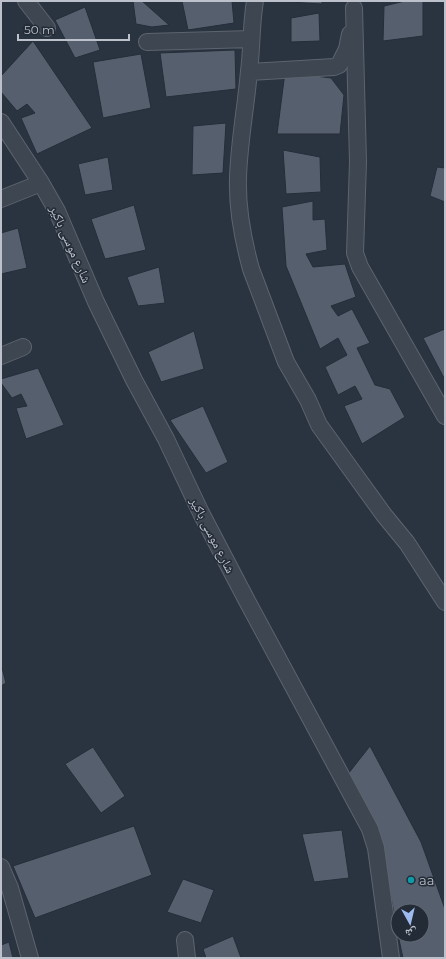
<svg xmlns="http://www.w3.org/2000/svg" width="446" height="959" font-family="Montserrat,'Noto Naskh Arabic',sans-serif">
  <style>
    .building { fill: #565f6e; stroke: #252d39 }
    .lines { fill: none; stroke-linecap: round; stroke-linejoin: round }
    .minor-casing { stroke: #5d646f; stroke-width: 18 }
    .minor { stroke: #3e4651; stroke-width: 16 }
    .culture-dot { fill: #0f9aa8; stroke: #232b37; stroke-width: 1.5 }
    .labels { text-anchor: middle; stroke-width: 3; stroke-linejoin: round; paint-order: stroke }
    .street-label { font-size: 13px; fill: #bcc1cb; stroke: #232b37 }
    .poi-label { font-size: 13px; fill: #bcc1cb; stroke: #232b37; text-anchor: start }
  </style>
  <rect width="100%" height="100%" fill="#2a3441"/>
  <path class="building" d="M133,1H142L169,25L152,27L136,24Z
    M182,1H232L234,23L188,30Z
    M289,1H322V4L289,2Z
    M405,1H423V36L383,41L384,6Z
    M85,7L100,50L75,58L55,20Z
    M319,13L320,41L291,42V18Z
    M33,41L92,128L37,154L21,118L35,113L27,104L17,111L1,92V76Z
    M235,50L236,89L166,97L160,53Z
    M141,54L151,108L103,118L93,62Z
    M285,72L331,78L344,95L340,134H277Z
    M226,123L223,173L192,175L193,126Z
    M283,150L320,157L321,192L286,194Z
    M108,157L113,190L85,195L78,164Z
    M437,167L445,168V202L430,196Z
    M313,201V220L325,219L327,250L306,254L313,267L345,264L356,297L331,306L338,316L352,309L370,343L357,348L375,385L390,389L405,417L362,444L344,406L362,399L355,386L338,395L325,367L347,355L338,338L320,349L286,266L282,207Z
    M134,205L146,250L105,259L91,219Z
    M18,228L27,268L1,274V233Z
    M159,267L165,303L138,306L127,277Z
    M445,329V380L423,338Z
    M194,331L204,369L161,382L148,352Z
    M38,368L64,425L26,439L16,408L27,406L21,394L12,398L1,383V379Z
    M203,406L228,462L206,473L170,420Z
    M1,664L6,683L1,686Z
    M370,746L421,842L445,909V958H403L398,935H422V911H398V933L382,852L348,774Z
    M93,747L125,796L101,813L65,764Z
    M134,826L152,875L35,918L13,866Z
    M342,830L349,878L314,882L302,834Z
    M183,879L214,890L201,923L167,912Z
    M233,936L241,958H206L203,949Z
    M9,942L13,958H1V945Z"/>
  <g class="lines">
    <defs>
      <path id="minor" d="M26,1L47,28
        M255,1C251,24 252,48 249,71C246,107 239,142 238,178C237,208 243,240 251,269L286,362L308,400L319,425L384,515L407,543L445,602
        M354,8L358,162L355,253L360,267L445,416
        M147,42L251,39
        M249,72L334,67L339,65L347,49L350,34
        M1,122L41,183L57,211L96,302L134,380L166,439L201,513L246,599L370,829L376,848L391,958
        M1,199L41,183
        M1,356L23,347
        M1,867L10,888L30,958
        M185,940L187,958"/>
    </defs>
    <use href="#minor" class="minor-casing"/>
    <use href="#minor" class="minor"/>
  </g>
  <circle class="culture-dot" cx="411" cy="880" r="4"/>
  <g class="labels">
    <g class="street-label">
      <text transform="translate(71 244) rotate(66)" y="5">شارع موسى باكير</text>
      <text transform="translate(213 535) rotate(63)" y="5">شارع موسى باكير</text>
    </g>
    <g class="poi-label">
      <text x="419" y="885">aa</text>
    </g>
  </g>
  <rect width="446" height="959" fill="none" stroke="#bcc1cb" stroke-width="4"/>
  <g transform="translate(410 923) rotate(172)"><circle r="19" fill="#232b37" stroke="#606772"/>
  <path d="M0-3L7 15L0 10L-7 15Z" fill="#9dbbef"/>
  <text y="-6" font-size="11" font-weight="bold" text-anchor="middle" fill="#bcc1cb">ش</text>
  </g>
  <path d="M18 34v6h111v-6" fill="none" stroke="#bcc1cb" stroke-width="2"/>
  <text x="24" y="34" font-size="12" fill="#bcc1cb" stroke="#232b37" stroke-width="3" paint-order="stroke">50 m</text>
</svg>
